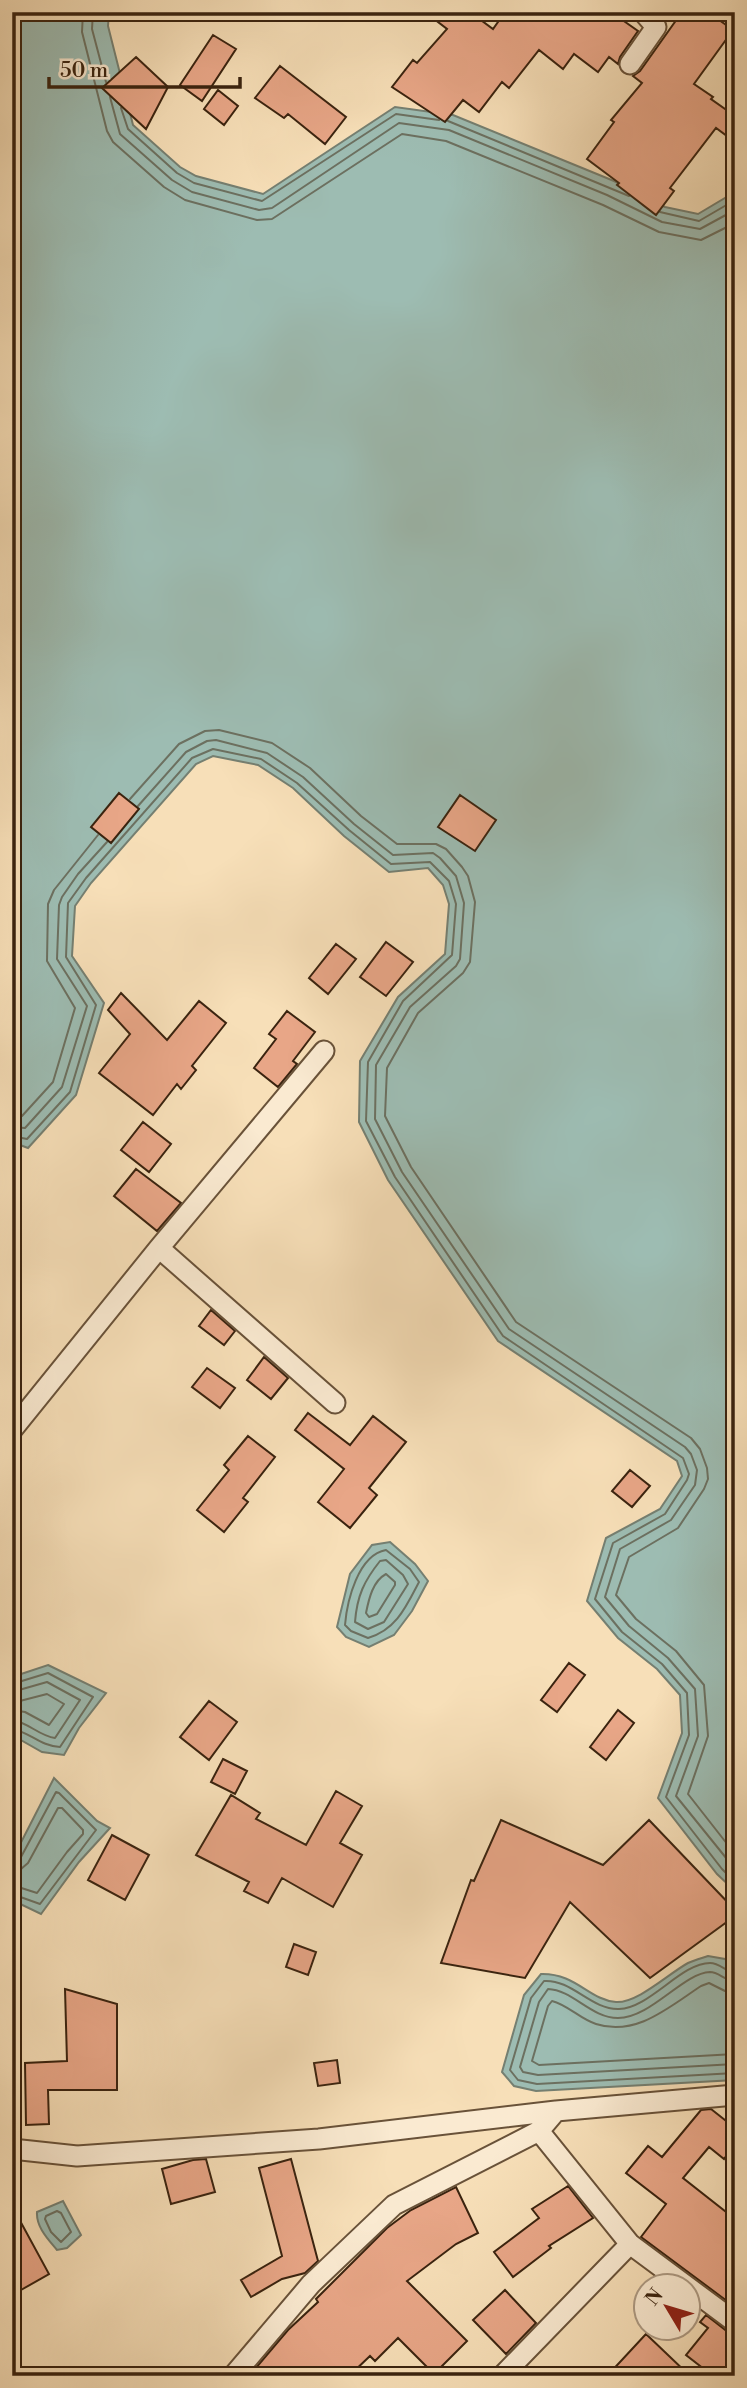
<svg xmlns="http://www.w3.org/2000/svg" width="747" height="2388" font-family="'Libre Bodoni',serif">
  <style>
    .water { fill: #9dbcb2; stroke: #757f71; stroke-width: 2 }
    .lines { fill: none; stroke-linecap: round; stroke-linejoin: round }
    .shore { stroke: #6c7060; stroke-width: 2 }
    .building { fill: #e8a687; stroke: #3a230f; stroke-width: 2 }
    .street-casing { stroke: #695239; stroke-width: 23 }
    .street { stroke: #faead1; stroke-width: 19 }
  </style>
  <rect width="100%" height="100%" fill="#f7dfb8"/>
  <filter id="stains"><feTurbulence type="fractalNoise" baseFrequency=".00286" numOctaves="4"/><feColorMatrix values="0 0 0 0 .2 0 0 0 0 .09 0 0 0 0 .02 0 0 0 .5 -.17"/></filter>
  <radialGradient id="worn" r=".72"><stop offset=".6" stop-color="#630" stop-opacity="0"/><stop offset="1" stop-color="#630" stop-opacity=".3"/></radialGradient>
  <path class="water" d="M12,12H109L108,26L133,125L180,167L196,176L263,194L395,107L453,115L614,181L665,207L698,214L735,192V1891L717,1874L658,1798L682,1733L680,1695L657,1669L618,1638L587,1601L606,1538L660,1509L682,1476L677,1461L498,1341L388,1180L359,1122L360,1061L398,997L445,954L449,904L443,885L428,868L389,872L344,836L293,788L258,765L213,756L196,764L91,883L75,906L72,956L104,1003L76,1095L28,1148L12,1142Z
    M390,1542L415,1564L428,1581L412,1611L394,1635L369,1647L346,1637L337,1627L350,1574L372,1545Z
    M48,1665L106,1693L79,1728L64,1755L42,1752L12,1735V1677Z
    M54,1778L97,1821L110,1828L79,1862L41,1914L12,1900V1860Z
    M708,1956L725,1959L735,1968V2080L536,2091L514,2086L502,2072L524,1995L541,1974C576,1973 589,2000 616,2002C638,2003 668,1974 688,1963C694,1960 702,1958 708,1956Z
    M63,2201L81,2235L67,2248L57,2250C48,2239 36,2227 37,2212Z"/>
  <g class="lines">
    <path class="shore" d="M83,12L82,32L107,131L113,142L164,187L185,200L257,220L272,219L402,134L446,141L603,205L659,232L701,240L735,223
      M93,12L92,29L106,82
      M110,97L120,134L172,180L192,192L259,210L272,208L399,123L449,130L607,195L662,222L700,229L735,210
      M121,108L128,129L177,173L194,183L262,201L396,114L439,120
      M448,121L629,196
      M660,212L699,221L735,200
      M130,799L179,744L205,731L219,730L272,743L310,768L361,816L397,844H436L446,849L462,867L468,876L475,902L470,962L463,973L418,1013L387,1068L385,1116L411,1167L516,1322L691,1438L700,1449L707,1468L708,1479L704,1489L678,1528L629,1557L616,1595L636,1619L676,1651L704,1685L708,1736L688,1794L735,1854
      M138,806L186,752L207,741L216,740L267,753L303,777L354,824L393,855L433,853L440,858L456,876L464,903L460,959L456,966L410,1007L376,1065L375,1119L402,1172L509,1329L685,1447L691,1454L697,1470L695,1485L671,1520L620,1549L605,1597L629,1626L668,1658L695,1689L698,1736L676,1796L735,1869
      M12,1116H22L53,1082L75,1008L47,961L48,904L54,890L98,835
      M12,1127L25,1128L62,1087L87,1006L57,959L59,905L62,897L78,874L107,842
      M12,1136L27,1139L70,1092L96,1005L66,957L68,903L86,878L192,758L213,749L261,759L297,783L349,830L391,864L430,862L449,881L456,904L452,955L403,1001L368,1062L366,1121L395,1177L503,1336L683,1458L689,1474L687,1480L665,1514L613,1543L595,1599L622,1632L662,1664L687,1693L689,1735L666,1797L722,1869L735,1882
      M386,1550L410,1569L419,1582C406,1607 396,1630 368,1638L351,1631L345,1625C347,1601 358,1555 386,1550Z
      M386,1560L403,1575L408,1584L384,1622L368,1629L355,1622C357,1596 364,1581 380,1561Z
      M386,1574L395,1582V1585L377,1614L369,1617L366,1613C369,1598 373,1581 386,1574Z
      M12,1684L48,1673L93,1697L60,1747C40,1746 30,1732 12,1729
      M12,1692L47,1682L80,1700L55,1738C39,1736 28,1722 12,1720
      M12,1703L47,1694L64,1704L49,1725L25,1712L12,1710
      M12,1861L21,1857L56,1792L59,1793L96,1830L40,1904L12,1894
      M12,1870L21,1869L28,1863L58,1808H62L83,1830V1834L67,1852L37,1893L12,1885
      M735,1973C726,1972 720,1963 710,1963C681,1963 650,2008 619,2009C591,2010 572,1979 544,1981L531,1998L510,2070L518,2080L537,2084L735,2073
      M735,1981C725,1981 719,1972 710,1972C683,1973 651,2018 618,2018C591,2018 573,1990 548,1989L539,2002L520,2067L523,2072L538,2075L735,2064
      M735,1992L725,1991L709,1983L701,1986C669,2007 636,2037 596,2024C580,2019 568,2005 552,2001L548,2006L532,2061L539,2065L735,2054
      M57,2211L61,2213L71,2232L61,2242L51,2232L45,2219L46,2216Z"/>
  </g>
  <path class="building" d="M425,12H470L493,29L505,12H611L638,31L620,57L618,64L609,57L598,72L574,54L563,69L539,50L509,88L502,82L479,112L463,100L445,122L392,87L413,60L417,63L447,29Z
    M682,12H708L733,30L694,84L713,97L711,99L735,116V142L716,128L670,188L674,191L656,215L617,185L619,183L587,159L614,122L611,120L642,83L633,76L640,71Z
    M213,35L236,49L202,101L180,85Z
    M136,57L168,87L146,129L102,88Z
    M280,66L346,117L325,144L288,114L284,118L255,98Z
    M218,90L238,106L224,125L204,109Z
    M119,793L139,809L111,843L91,827Z
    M460,795L496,820L475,851L438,827Z
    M386,942L413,962L386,996L360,977Z
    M336,944L356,959L328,994L309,978Z
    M121,993L167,1040L199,1001L226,1023L192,1066L196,1070L181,1089L177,1084L153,1115L99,1073L130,1034L108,1010Z
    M287,1011L315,1032L293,1061L297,1064L278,1087L254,1068L276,1039L269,1034Z
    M143,1122L171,1144L149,1172L121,1150Z
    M136,1169L181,1203L157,1231L114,1196Z
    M211,1310L235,1331L224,1345L199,1326Z
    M264,1357L288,1378L271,1399L247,1380Z
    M207,1368L235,1388L220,1408L192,1387Z
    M308,1413L350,1445L373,1416L406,1442L369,1488L377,1495L350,1528L318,1502L344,1469L295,1430Z
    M248,1436L275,1457L243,1498L248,1502L224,1532L197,1510L229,1470L224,1465Z
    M630,1470L650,1486L632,1507L612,1491Z
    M569,1663L585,1675L557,1712L541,1700Z
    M209,1701L237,1722L209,1760L180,1737Z
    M618,1710L634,1723L606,1760L590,1747Z
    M223,1759L247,1771L235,1794L211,1782Z
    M336,1791L362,1806L340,1843L362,1855L333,1907L282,1878L268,1903L244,1891L249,1882L196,1855L231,1795L260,1813L256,1819L306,1845Z
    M501,1820L603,1865L649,1820L735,1910V1916L650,1978L570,1902L525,1978L441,1963L471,1880L474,1881Z
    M112,1835L149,1855L125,1900L88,1880Z
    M294,1944L316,1952L308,1975L286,1967Z
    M65,1989L117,2004V2090H48L49,2124L26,2125L25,2063L67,2061Z
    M337,2060L340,2083L318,2086L314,2063Z
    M711,2109L735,2128V2144L724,2159L709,2147L683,2178L735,2219V2307L641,2237L666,2204L626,2173L648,2146L662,2157L701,2110Z
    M206,2159L215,2192L171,2204L162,2169L193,2160Z
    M291,2159L318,2261L305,2273L282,2279L251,2297L241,2280L282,2256L259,2168Z
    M568,2186L593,2218L549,2246L551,2248L513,2277L494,2252L539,2218L532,2209Z
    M456,2187L478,2233L456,2244L407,2281L467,2341L434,2374L398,2338L375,2361L370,2356L349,2376H249L288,2330L318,2302L316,2299L387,2228L411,2210Z
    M12,2206L49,2274L21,2290L12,2274Z
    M505,2290L536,2323L506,2354L473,2320Z
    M706,2315L728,2332L735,2334V2376H713L686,2355L708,2328L700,2322Z
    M646,2334L690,2376H607Z"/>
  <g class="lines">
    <defs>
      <path id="street" d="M630,64L656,27L643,12
        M159,1248L335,1403
        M12,1430L159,1248L324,1051
        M539,2131L630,2244L735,2322
        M12,2149L77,2156L319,2139L556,2111L735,2095
        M233,2376L311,2284L394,2205L539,2131L556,2111
        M502,2376L630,2244"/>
    </defs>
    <use href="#street" class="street-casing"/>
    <use href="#street" class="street"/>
  </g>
  <rect width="747" height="2388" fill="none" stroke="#f7dfb8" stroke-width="42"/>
  <rect x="14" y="14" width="719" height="2360" fill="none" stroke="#3a230f" stroke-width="3.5"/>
  <rect x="21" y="21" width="705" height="2346" fill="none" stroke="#3a230f" stroke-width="2"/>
  <g transform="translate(667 2307) rotate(308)"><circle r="33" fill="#faead1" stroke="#ad9a83" stroke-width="2"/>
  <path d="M0-5L12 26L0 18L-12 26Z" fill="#8f2418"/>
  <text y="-10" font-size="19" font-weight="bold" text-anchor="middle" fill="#3a230f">N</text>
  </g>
  <path d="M49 77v10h191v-10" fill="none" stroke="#3a230f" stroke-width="3.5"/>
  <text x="60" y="77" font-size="21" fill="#3a230f" stroke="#faead1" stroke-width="5" paint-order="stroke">50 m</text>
  <rect width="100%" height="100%" filter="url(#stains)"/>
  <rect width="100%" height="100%" fill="url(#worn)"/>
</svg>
